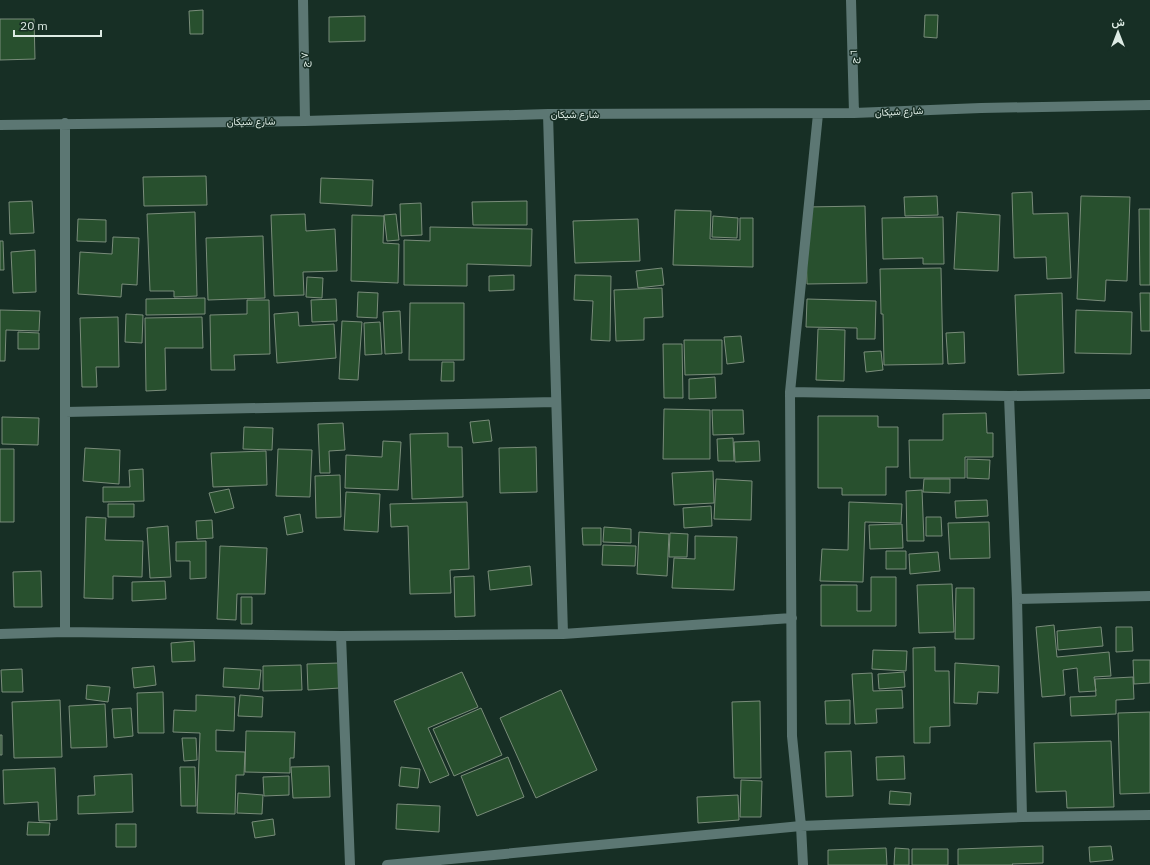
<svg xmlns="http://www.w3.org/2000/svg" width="1150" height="865" font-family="'IBM Plex Sans',Vazirmatn,sans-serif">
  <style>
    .building { fill: #28502e; stroke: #798c7a }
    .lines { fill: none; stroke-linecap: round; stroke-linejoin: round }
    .minor { stroke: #5c7773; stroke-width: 10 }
    .labels { text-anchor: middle; stroke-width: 3; stroke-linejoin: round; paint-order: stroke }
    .street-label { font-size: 10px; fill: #ddebe4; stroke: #172f25 }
  </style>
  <rect width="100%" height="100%" fill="#172f25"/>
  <path class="building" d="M203,10V34H190L189,11Z
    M925,15H938L937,38L924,37Z
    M365,16V41L329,42V17Z
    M0,19H34L35,59L0,60Z
    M206,176L207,205L144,206L143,177Z
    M321,178L373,180L372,206L320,203Z
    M1032,192L1033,214L1068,213L1071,278L1047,279L1046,257L1014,258L1012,193Z
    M937,196L938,215L905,216L904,197Z
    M1081,196L1130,197L1127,281L1106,280L1105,301L1077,299Z
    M32,201L34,233L10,234L9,202Z
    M527,201V225H473L472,202Z
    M421,203L422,235L401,236L400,204Z
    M865,206L867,283L807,284L805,207Z
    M1139,209H1150V285H1140Z
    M675,210L711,211L710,239L740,240V218H753V267L673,265Z
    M195,212L197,296L174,297V291H150L147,214Z
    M957,212L1000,215L998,271L954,269Z
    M305,214L306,231L335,229L337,271L303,272L304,295L274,296L271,215Z
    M396,214L399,240L387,241L384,215Z
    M352,215L384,216L383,243L399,244L398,283L351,281Z
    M713,216L738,218L737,238L712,237Z
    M943,217L944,264H923V258L883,259L882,218Z
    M78,219L106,220V242L77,241Z
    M638,219L640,261L575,263L573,221Z
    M430,227L532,229L531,266L467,264V286L404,285V240L430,241Z
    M263,236L265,298L208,300L206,238Z
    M113,237L139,238L137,285L122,284L121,297L78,294L80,252L112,254Z
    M0,241H3L4,270H0Z
    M35,250L36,292L13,293L11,252Z
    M662,268L664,285L638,288L636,271Z
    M941,268L943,364L884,365L883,314H881L880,269Z
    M514,275V290L489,291V276Z
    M575,275L611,276L610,341L591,340L593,301L574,300Z
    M307,277L323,278L322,298L306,297Z
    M662,288L663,317L644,318V340L616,341L614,290Z
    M358,292L378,293L377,318L357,317Z
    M1062,293L1064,373L1018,375L1015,295Z
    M1140,293H1150V331H1141Z
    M205,298V314L146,315V299Z
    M336,299L337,321L312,322L311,300Z
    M807,299L876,301L875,339H857V328L806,327Z
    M247,300H269L270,354L234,355L235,370H211L210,315L247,314Z
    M410,303H464V360H409Z
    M0,310L40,311L39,331L6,330L5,361H0Z
    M1076,310L1132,312L1131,354L1075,353Z
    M400,311L402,353L385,354L383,312Z
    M298,312L299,326L334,324L336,358L277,363L274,314Z
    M126,314L143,315L142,343L125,342Z
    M118,317L119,367H96L97,387H82L80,318Z
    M202,317L203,348H165L166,390L146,391L145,318Z
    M342,321L362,322L358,380L339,379Z
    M380,322L382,354L365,355L364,323Z
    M818,329L845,330L844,381L816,380Z
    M18,332L39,333V349H18Z
    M964,332L965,363L948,364L946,333Z
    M741,336L744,362L727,364L724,337Z
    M684,340H722V374L685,375Z
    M663,344H682L683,398H664Z
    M881,351L883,370L866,372L864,352Z
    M442,362H454V381H441Z
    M715,377L716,398L689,399V379Z
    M664,409L710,410V459H663Z
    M712,410H743L744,434L713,435Z
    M986,413L987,433H993V457H965V478H910L909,440H943V414Z
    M818,416H878V427H898V467H886V495H842V488H818Z
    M2,417L39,418L38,445L2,444Z
    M489,420L492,441L473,443L470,422Z
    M343,423L345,450L329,451L330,473H320L318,424Z
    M244,427L273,428L272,450L243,449Z
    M448,433V447H462L463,497L412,499L410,434Z
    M733,438L734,461H718L717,439Z
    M383,441L401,442L398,490L345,488L346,455L382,457Z
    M759,441L760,461L735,462L734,442Z
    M536,447L537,492L500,493L499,448Z
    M85,448L120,450L119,484L83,481Z
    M0,449H14V522H0Z
    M278,449L312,450L310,497L276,496Z
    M266,451L267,485L213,487L211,453Z
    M967,459L990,460L989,479L967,478Z
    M143,469L144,501L103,502V487H130L129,470Z
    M713,471L714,503L674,505L672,473Z
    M340,475L341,517L316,518L315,476Z
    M716,479L752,481L751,520L714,519Z
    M924,479H950V493L923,492Z
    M229,489L234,508L215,513L209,493Z
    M922,490L924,541H907L906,491Z
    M346,492L380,494L378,532L344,530Z
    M987,500L988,516L956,518L955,501Z
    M467,502L469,569L450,570L451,593L410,594L408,526L391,527L390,504Z
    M849,502L902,504L901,523L865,522L863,582L820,581L822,549L848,550Z
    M108,504H134V517H108Z
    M711,506L712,526L684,528L683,508Z
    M300,514L303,532L287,535L284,517Z
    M86,517L106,518L105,540L143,541L142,577L113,576V599L84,598Z
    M926,517H941L942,536H926Z
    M212,520L213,538L197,539L196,521Z
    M989,522L990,558L950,559L948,523Z
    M902,524L903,548L870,549L869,525Z
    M168,526L171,577L150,578L147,528Z
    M604,527L631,529V543L603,542Z
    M582,528H601V545H583Z
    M639,532L669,534L667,576L637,574Z
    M670,533L688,534L687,557H669Z
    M695,536L737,537L734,590L672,588L674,558L695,559Z
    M206,541V578L190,579V561H176V542Z
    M603,545L636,546L635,566L602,565Z
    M220,546L267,548L265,594H237L236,620L217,619Z
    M886,551H906V569H886Z
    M938,552L940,571L910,574L909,554Z
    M530,566L532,585L490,590L488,571Z
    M41,571L42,607H14L13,572Z
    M474,576L475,616L455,617L454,577Z
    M871,577H896V626H821V585H857V611H871Z
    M165,581L166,599L132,601V582Z
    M952,584L954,632L919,633L917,585Z
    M956,588H974V639H955Z
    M241,597H252V624H241Z
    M1054,625L1057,657L1109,652L1111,676L1094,677L1096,691L1079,692L1077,668L1063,670L1065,695L1042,697L1036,627Z
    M1101,627L1103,646L1058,650L1057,631Z
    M1116,627H1132L1133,651L1116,652Z
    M194,641L195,661L172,662L171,643Z
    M935,647V671H949L950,726L930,727V743H914L913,648Z
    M873,650L907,651L906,671L872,669Z
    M1133,660H1150V683L1134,684Z
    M339,663L340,688L308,690L307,664Z
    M955,663L999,666L998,693L978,692L977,704L954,703Z
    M301,665L302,690L263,691V666Z
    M154,666L156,685L134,688L132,668Z
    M224,668L261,670L259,689L223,687Z
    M22,669L23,692H2L1,670Z
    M462,672L478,707L428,728L449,775L430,783L394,701Z
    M904,672L905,687L879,689L878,674Z
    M872,673L873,691L902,690L903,708L876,709L877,723L855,724L852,674Z
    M1133,677L1134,699L1116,700V714L1071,716L1070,697L1096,696L1095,679Z
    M87,685L110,687L108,702L86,699Z
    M561,690L597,770L536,798L500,718Z
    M163,692L164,733H138L137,693Z
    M196,695L235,697L234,731L216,730V751L245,752L244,775H236L235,814L197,813L200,733L173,732L174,710L196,711Z
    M240,695L263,697L262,717L238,716Z
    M60,700L62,757L14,758L12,702Z
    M850,700V724H826L825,701Z
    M760,701L761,778H734L732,702Z
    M105,704L107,747L71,748L69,706Z
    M131,708L133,736L114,738L112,709Z
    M481,708L502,755L454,776L433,729Z
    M1150,712V793L1120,794L1118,713Z
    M246,731L295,732L294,758H290V773L245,772Z
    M0,735H2V755H0Z
    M182,738H196L197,760L184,761Z
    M1111,741L1114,807L1067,808L1066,791L1036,792L1034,743Z
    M851,751L853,796L826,797L825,752Z
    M904,756L905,779L877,780L876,757Z
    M508,757L524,797L477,816L461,776Z
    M329,766L330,797L293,798L291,767Z
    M180,767H195L196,806H181Z
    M401,767L420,769L418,788L399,786Z
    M55,768L57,820L39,821L38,802L4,804L3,770Z
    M132,774L133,812L78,814V796L95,795L94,776Z
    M289,776V795L264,796L263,777Z
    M741,780L762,781L761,817H740Z
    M890,791L911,793L910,805L889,804Z
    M238,793L263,795L262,814L237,813Z
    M738,795L739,820L698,823L697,797Z
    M397,804L440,806L439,832L396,829Z
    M273,819L275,835L255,838L252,822Z
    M28,822L50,823L49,835H27Z
    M116,824H136V847H116Z
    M1043,846V863L1012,864L1013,865H958V849Z
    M1111,846L1113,860L1090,862L1089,847Z
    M886,848L887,865H828V850Z
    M895,848L909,849V865H894Z
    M912,849H948V865H912Z"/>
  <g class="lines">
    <path class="minor" d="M303,0L305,121
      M851,0L854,113
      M548,114L563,634
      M65,123V632
      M0,125L305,121L548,114L854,113L981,108L1150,105
      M790,392L1009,396L1150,394
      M1009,396L1017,599L1022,817
      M65,412L556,402
      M1017,599L1150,596
      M0,634L65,632L341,636L563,634L792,618
      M341,636L350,865
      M387,865L801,826L1022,817L1150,815
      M803,865L801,826L792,736L790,392L818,114"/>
  </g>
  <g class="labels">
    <g class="street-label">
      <text transform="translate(853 57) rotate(-92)" y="4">٦ ج</text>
      <text transform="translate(304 60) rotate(-91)" y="4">٧ ج</text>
      <text transform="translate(899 111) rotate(-3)" y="4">شارع شيكان</text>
      <text x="575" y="118">شارع شيكان</text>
      <text transform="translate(251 121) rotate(-1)" y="4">شارع شيكان</text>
    </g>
  </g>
  <g transform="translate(1118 32)" stroke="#172f25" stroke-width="3" paint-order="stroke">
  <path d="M0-3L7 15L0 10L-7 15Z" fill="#ddebe4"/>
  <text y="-6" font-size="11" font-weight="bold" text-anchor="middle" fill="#ddebe4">ش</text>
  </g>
  <path d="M14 30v6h87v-6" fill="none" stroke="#ddebe4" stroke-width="2"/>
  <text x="20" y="30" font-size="12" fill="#ddebe4" stroke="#172f25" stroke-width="3" paint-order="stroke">20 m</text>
</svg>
